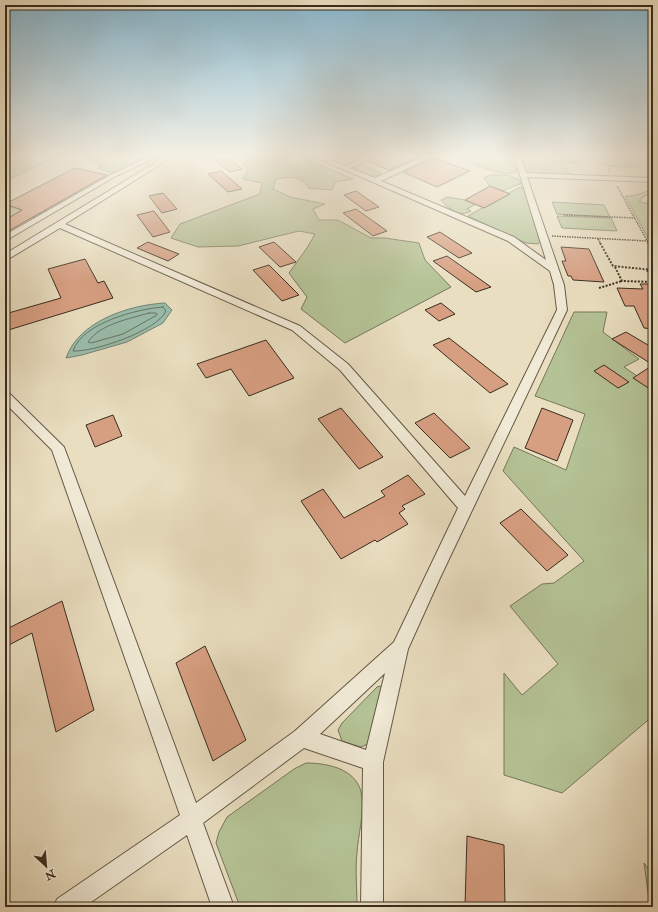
<svg xmlns="http://www.w3.org/2000/svg" width="658" height="912" font-family="'IM FELL Double Pica',serif">
  <style>
    .green { fill: #b4c295; stroke: #76775a }
    .water { fill: #99bdac; stroke: #738373 }
    .lines { fill: none; stroke-linecap: round; stroke-linejoin: round }
    .shore { stroke: #697465; stroke-width: 1 }
    .building { fill: #d79f82; stroke: #392c1e }
    .minor-casing { stroke: #655846; stroke-width: 2 }
    .path-far1 { stroke: #392c1e; stroke-width: 1.5; stroke-dasharray: 1.5 1; stroke-linecap: butt }
    .path { stroke: #392c1e; stroke-width: 2; stroke-dasharray: 2 1.5; stroke-linecap: butt }
    .minor { fill: #f1ead6; fill-rule: evenodd }
  </style>
  <rect width="100%" height="100%" fill="#e9dec0"/>
  <filter id="stains"><feTurbulence type="fractalNoise" baseFrequency=".005" numOctaves="4"/><feColorMatrix values="0 0 0 0 .2 0 0 0 0 .09 0 0 0 0 .02 0 0 0 .5 -.17"/></filter>
  <radialGradient id="worn" r=".72"><stop offset=".6" stop-color="#630" stop-opacity="0"/><stop offset="1" stop-color="#630" stop-opacity=".3"/></radialGradient>
  <path class="green" d="M5,156H59L5,181Z
    M84,156H148L120,170V171L112,173L98,168L102,166Z
    M237,156H298L353,179L335,182L332,190L309,188C298,174 293,177 276,179L273,189L290,197L325,204L313,209L319,220H338L371,238H385L419,243L425,260L451,287L345,343L301,309L307,297L289,273L307,248L315,234L299,231L238,246L198,247L171,238L180,224L260,194L262,183L243,179L248,170Z
    M453,156H510L515,160L518,171C504,180 467,161 453,156Z
    M521,156H572L578,163L561,162L570,175L532,174L527,171Z
    M582,156H653V163C631,172 603,166 582,156Z
    M355,165H363L381,173C373,180 362,172 354,169L353,168Z
    M491,175H508L520,180L522,183L502,191L490,186L484,178Z
    M520,187L524,188L541,241L538,244L526,243L468,216Z
    M653,190V193L644,196L639,202L653,204V247L625,196C636,197 642,192 653,190Z
    M447,197L465,200L476,204L467,209L471,211C460,218 448,209 441,200Z
    M552,202L604,205L610,217L557,214Z
    M5,205L36,214L44,210L47,211L36,218L14,215L5,220Z
    M557,216L611,218L617,231L562,228Z
    M574,312H607L603,332L639,359L624,367L653,387V716L562,793L504,775V673L522,695L558,664L510,606L542,584L554,583L584,561L503,471L514,447L566,470L585,414L535,396Z
    M380,686L383,688L370,743L361,747L342,741L338,730L342,723L377,687Z
    M306,763C330,763 360,770 362,798C364,816 358,835 357,853C355,870 357,888 357,905L356,907H240L216,843L219,832L227,817L294,769Z
    M644,863L653,875V907H650Z"/>
  <path class="water" d="M165,303L172,310L163,323L127,342L82,355L66,358C79,321 129,305 165,303Z"/>
  <g class="lines">
    <path class="shore" d="M163,307L166,311C157,331 94,352 73,351C82,323 137,309 163,307Z
      M149,313H156L157,315L123,334L91,343L88,342C100,324 129,319 149,313Z"/>
  </g>
  <path class="building" d="M376,156H422L389,170L367,161Z
    M227,157L242,169L230,172L215,160Z
    M434,158L470,171L437,187L403,172Z
    M75,168L107,175L5,233V220L22,210L5,204Z
    M221,171L242,189L228,192L208,174Z
    M490,186L510,194L484,208L465,200Z
    M356,191L379,207L366,211L344,195Z
    M163,193L177,209L162,213L149,196Z
    M356,209L387,231L373,236L343,213Z
    M154,211L170,232L153,237L137,215Z
    M440,232L472,253L459,258L427,237Z
    M148,242L179,254L168,261L137,248Z
    M274,242L296,262L280,267L259,247Z
    M561,247L589,249L604,282L573,280L571,276H568L562,261H566Z
    M447,256L491,287L476,292L433,261Z
    M85,259L98,283L104,281L113,298L5,331V314L61,298L48,269Z
    M269,265L299,295L282,301L253,270Z
    M640,284H653V329L644,328L634,306H625L617,288L643,289Z
    M441,303L455,314L439,321L425,310Z
    M626,332L653,348V365L612,339Z
    M449,338L508,384L490,393L433,345Z
    M266,340L294,378L249,396L231,369L206,378L197,364Z
    M604,365L629,382L618,388L594,371Z
    M653,365V391L633,378Z
    M341,408L383,457L359,469L318,419Z
    M542,408L573,420L557,461L525,448Z
    M434,413L470,448L450,458L415,423Z
    M113,415L122,436L95,447L86,425Z
    M408,475L425,494L402,506L405,509L399,513L408,524L377,542L375,540L341,559L301,501L323,489L344,518L385,496L381,491Z
    M521,509L568,555L547,571L500,523Z
    M62,601L94,710L56,732L32,633L5,647V630Z
    M205,646L246,740L213,761L176,663Z
    M467,836L504,845L505,907H465Z"/>
  <g class="lines">
    <defs>
      <path id="minor" d="M151,156H159L116,176L5,241V235L112,174Z
        M166,156H174L65,224L300,326L348,364L465,496L557,310L554,285L550,271L508,241L313,156H322L345,166L367,156H375L350,168L375,178L426,156H434L381,181L514,237L546,260L514,156H520L526,173L653,178V182L527,177L564,285L567,310L440,578L408,649L383,762V907H361L363,768L304,748L203,823L234,907H212L187,835L84,907H54L57,899L180,815L52,450L5,403V392L9,393L64,447L196,803L295,731L394,642L458,508L340,370L292,330L60,228L5,261V254ZM385,673L366,750L320,734Z"/>
    </defs>
    <use href="#minor" class="minor-casing"/>
    <path class="path-far1" d="M609,172L611,165
      M617,186L649,244
      M564,215L635,218
      M552,236L648,241
      M598,239L601,244"/>
    <path class="path" d="M600,243L613,266L653,270
      M648,243L653,251
      M615,267L622,281L653,282
      M647,270L653,281
      M599,288L622,281"/>
    <use href="#minor" class="minor"/>
  </g>
  <linearGradient id="sky" x2="0" y2="1"><stop stop-color="#88b8d0"/><stop offset="0.55" stop-color="#f5f0e3"/><stop offset="1" stop-color="#f5f0e3" stop-opacity="0"/></linearGradient>
  <rect width="658" height="284" fill="url(#sky)"/>
  <rect width="658" height="912" fill="none" stroke="#e9dec0" stroke-width="20"/>
  <rect x="6" y="6" width="646" height="900" fill="none" stroke="#392c1e" stroke-width="2"/>
  <rect x="10" y="10" width="638" height="892" fill="none" stroke="#392c1e"/>
  <g transform="translate(46 866) rotate(154)" stroke="#f1ead6" stroke-width="3" paint-order="stroke">
  <path d="M0-3L7 15L0 10L-7 15Z" fill="#392c1e"/>
  <text y="-6" font-size="11" font-weight="bold" text-anchor="middle" fill="#392c1e">N</text>
  </g>
  <rect width="100%" height="100%" filter="url(#stains)"/>
  <rect width="100%" height="100%" fill="url(#worn)"/>
</svg>
